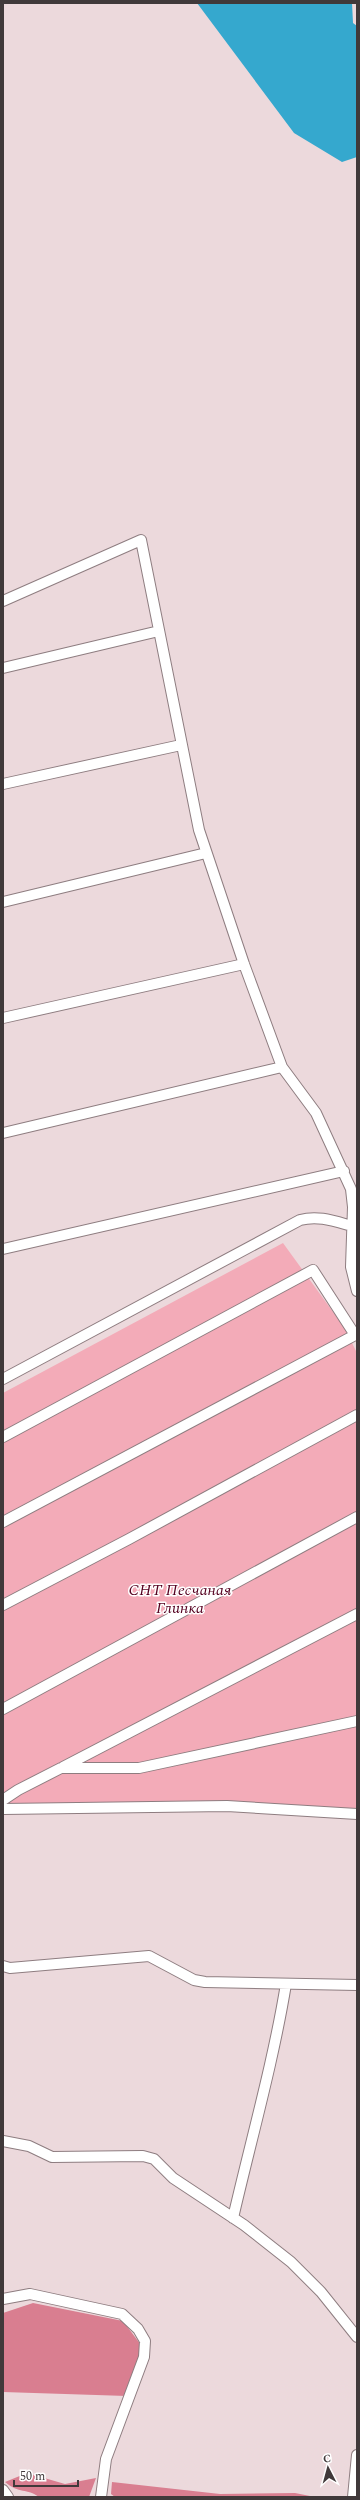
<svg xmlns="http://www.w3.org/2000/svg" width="360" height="2500" font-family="Spectral,serif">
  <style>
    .green { fill: #f3abb8 }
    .forest { fill: #d97e90 }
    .water { fill: #35a8ce }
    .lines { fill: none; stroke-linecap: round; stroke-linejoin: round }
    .street-casing { stroke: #8e7d80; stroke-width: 12 }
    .street { stroke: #fff; stroke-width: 10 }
    .labels { text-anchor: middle; stroke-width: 3; stroke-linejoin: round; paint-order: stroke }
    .park-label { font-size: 16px; font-style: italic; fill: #550020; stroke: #fff }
  </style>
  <rect width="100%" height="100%" fill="#ecd9dc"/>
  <path class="green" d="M283,1243L344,1327L357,1353V1809L226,1803L3,1806V1393Z"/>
  <path class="forest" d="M33,2303L123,2321L144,2349L127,2396L3,2392V2313Z
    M27,2473L65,2484L96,2478L89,2497H39C27,2488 19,2494 5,2482Z
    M112,2482L220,2494L295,2493L315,2497H115L111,2494Z"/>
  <path class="water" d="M197,3H352L353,23L357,26V157L342,162L294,133Z"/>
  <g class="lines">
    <defs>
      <path id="street" d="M3,601L141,540L199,830L244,964L282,1067L316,1113L351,1189L353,1207L351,1267L357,1291
        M3,668L159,631
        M3,784L181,745
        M3,902L206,853
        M3,1018L244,964
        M3,1133L282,1067
        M3,1249L344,1171
        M3,1379L300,1220C318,1215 334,1221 352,1226
        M3,1437L313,1270L355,1335
        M3,1522L357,1334
        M3,1605L129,1539L357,1415
        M3,1709L357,1517
        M63,1767L357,1614
        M3,1800L18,1790L61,1768H139L357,1721
        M3,1809L227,1806L357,1814
        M3,1966L10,1968L149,1956L194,1980L205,1982L357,1985
        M3,2141L29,2146L52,2157L143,2156L154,2159L173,2178L244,2225L291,2262L321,2292L357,2337
        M233,2218C251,2140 273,2063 286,1984
        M3,2299L30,2294L122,2314L138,2329L145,2341L144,2357L106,2459L101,2497
        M3,2490L8,2497
        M353,2497L357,2455"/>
    </defs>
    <use href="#street" class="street-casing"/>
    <use href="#street" class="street"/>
  </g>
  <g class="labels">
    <g class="park-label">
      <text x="180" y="1595">СНТ Песчаная<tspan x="180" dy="18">Глинка</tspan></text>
    </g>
  </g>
  <rect width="360" height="2500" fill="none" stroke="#40393a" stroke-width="8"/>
  <g transform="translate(328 2468) rotate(354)" stroke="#ffffff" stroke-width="3" paint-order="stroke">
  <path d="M0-3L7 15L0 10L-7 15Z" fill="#40393a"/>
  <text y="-6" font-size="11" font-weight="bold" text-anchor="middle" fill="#40393a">С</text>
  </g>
  <path d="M14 2480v6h64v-6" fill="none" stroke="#40393a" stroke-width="2"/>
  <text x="20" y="2480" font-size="12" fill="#40393a" stroke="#ffffff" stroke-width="3" paint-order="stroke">50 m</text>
</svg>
